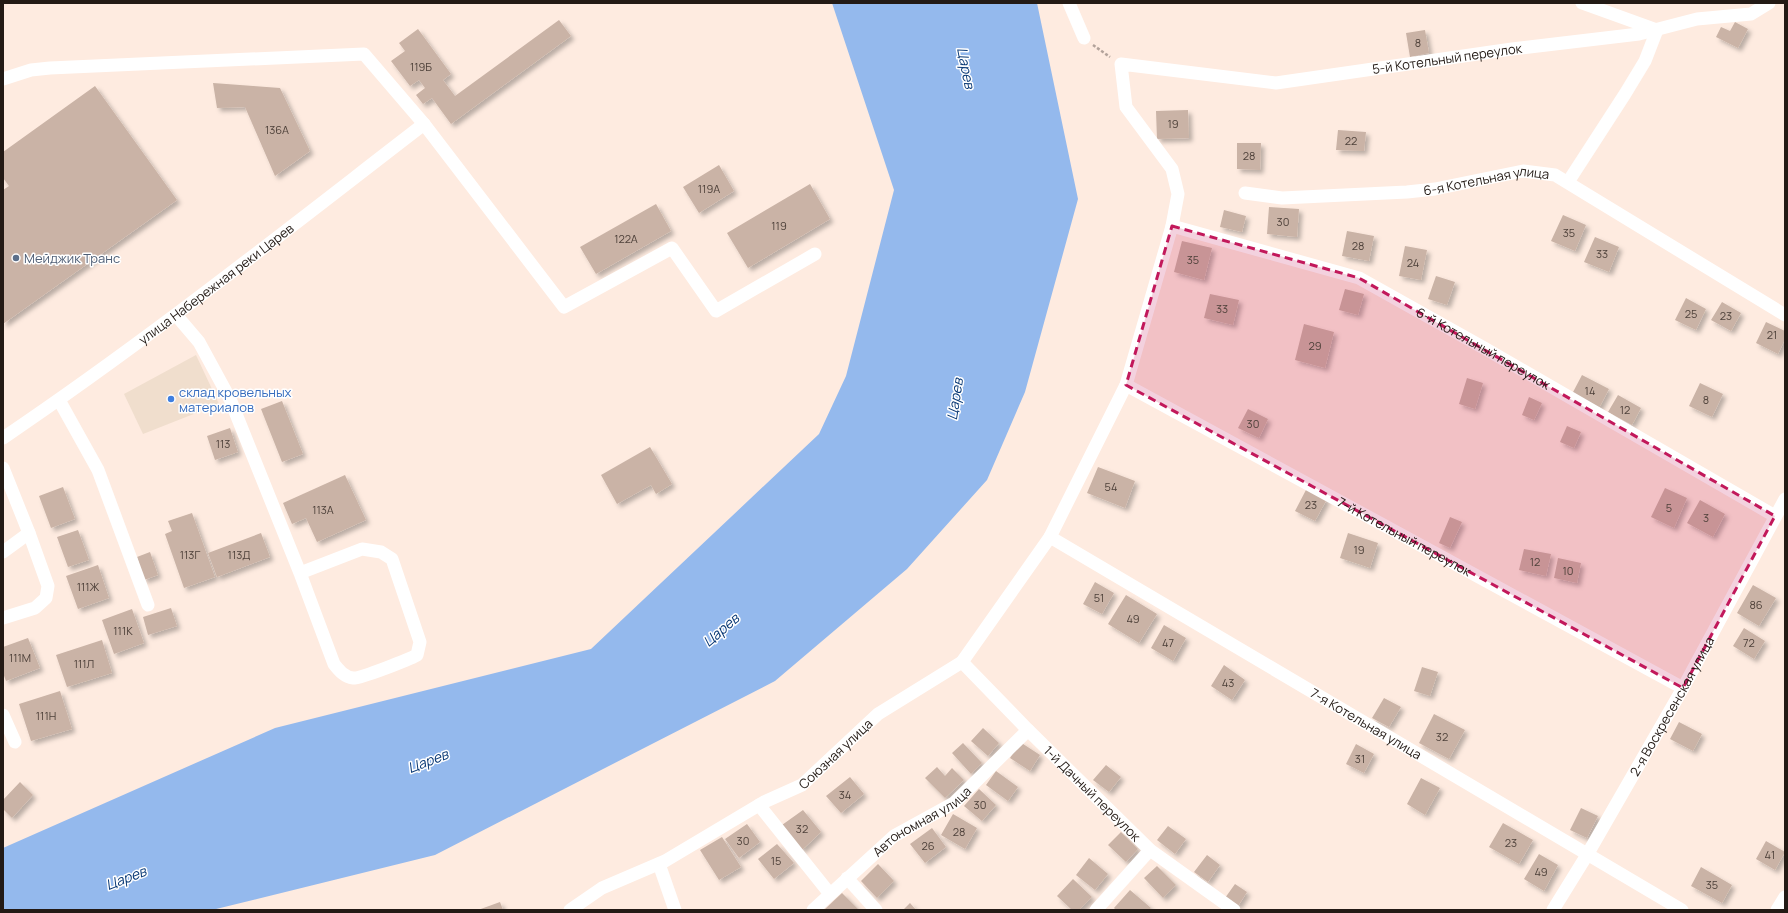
<svg xmlns="http://www.w3.org/2000/svg" width="1788" height="913" font-family="Manrope,sans-serif">
  <style>
    .commercial { fill: #f0decd }
    .water { fill: #94b9ed }
    .building { fill: #cab3a6; filter: url(#shadow) }
    .lines { fill: none; stroke-linecap: round; stroke-linejoin: round }
    .path { stroke: #b2a29a; stroke-width: 2.5; stroke-dasharray: 3 2; stroke-linecap: butt }
    .street { stroke: #fff; stroke-width: 13 }
    .marked { fill: #c2185b; fill-opacity: 0.2; stroke: #c2185b; stroke-width: 3; stroke-dasharray: 8 5; stroke-linejoin: round }
    .service-dot { fill: #5c6f8a; stroke: #fff; stroke-width: 1.5 }
    .shop-dot { fill: #3f7fe0; stroke: #fff; stroke-width: 1.5 }
    .labels { text-anchor: middle; stroke-width: 3; stroke-linejoin: round; paint-order: stroke }
    .number-label { font-size: 11px; fill: #4d4039 }
    .street-label { font-size: 13px; fill: #231a15; stroke: #fff }
    .service-label { font-size: 13px; fill: #4e5e75; stroke: #fff; text-anchor: start }
    .shop-label { font-size: 13px; fill: #366cbe; stroke: #fff; text-anchor: start }
    .water-label { font-size: 14px; font-style: italic; fill: #083875; stroke: #fff }
  </style>
  <defs>
    <filter id="shadow"><feDropShadow dx="3.5" dy="3.5" stdDeviation="2" flood-color="#0004"/></filter>
  </defs>
  <rect width="100%" height="100%" fill="#feebe0"/>
  <path class="commercial" d="M196,355L219,404L143,434L124,394Z"/>
  <path class="water" d="M832,3H1037L1078,199L1025,392L987,480L907,569L775,681L435,855L212,910H3V848L275,728L591,649L819,434L846,376L894,190Z"/>
  <path class="building" d="M559,20L571,36L451,124L432,98L423,104L416,95L425,88L419,80L410,86L391,61L405,51L399,43L418,29L451,74L443,80L455,96Z
    M1735,22L1748,29L1738,48L1716,37L1721,27L1730,31Z
    M1425,30L1429,53L1410,57L1406,33Z
    M213,83L280,88L310,151L275,176L245,107L217,108Z
    M95,86L177,200L3,324V190L9,186L3,178V152Z
    M1188,110L1189,138L1157,139L1156,111Z
    M1338,130L1366,132L1364,151L1336,150Z
    M1237,143H1261L1260,170L1237,169Z
    M719,165L734,191L699,213L683,187Z
    M810,184L830,219L748,268L727,233Z
    M656,204L671,231L596,274L580,247Z
    M1269,207L1299,209L1297,237L1267,234Z
    M1224,210L1246,216L1242,232L1220,227Z
    M1563,215L1586,225L1575,251L1551,241Z
    M1347,231L1374,236L1369,261L1342,256Z
    M1595,237L1619,247L1609,272L1584,262Z
    M1182,241L1212,248L1204,280L1174,272Z
    M1405,246L1427,250L1421,280L1399,276Z
    M1436,276L1455,282L1447,305L1428,299Z
    M1345,289L1364,294L1358,315L1339,310Z
    M1210,294L1239,300L1233,325L1204,318Z
    M1686,298L1706,309L1696,330L1675,320Z
    M1722,302L1741,313L1731,331L1711,320Z
    M1766,322L1785,331V339L1778,354L1756,343Z
    M1304,324L1334,332L1325,368L1295,360Z
    M1582,375L1609,389L1599,408L1572,394Z
    M1467,378L1483,383L1475,409L1459,404Z
    M1700,383L1723,394L1712,417L1689,406Z
    M1618,395L1641,408L1632,425L1608,412Z
    M1529,397L1542,403L1534,420L1522,415Z
    M282,401L303,454L282,462L261,409Z
    M1248,409L1268,419L1259,438L1238,428Z
    M1567,426L1581,432L1574,448L1560,442Z
    M230,428L238,452L215,460L207,436Z
    M650,447L672,484L656,494L651,485L617,504L601,475Z
    M1098,467L1135,481L1125,508L1087,493Z
    M345,475L366,520L317,542L306,518L292,524L283,503Z
    M63,487L75,519L51,528L39,496Z
    M1307,488L1327,499L1315,521L1295,511Z
    M1665,488L1687,498L1674,528L1651,517Z
    M1700,500L1725,514L1713,537L1687,523Z
    M192,513L215,577L184,588L165,534L172,531L168,521Z
    M1450,517L1462,522L1450,548L1439,543Z
    M78,530L89,560L68,567L57,537Z
    M261,533L270,557L217,577L208,553Z
    M1348,533L1378,543L1370,568L1340,558Z
    M1524,549L1551,554L1546,576L1519,570Z
    M150,552L158,575L144,580L137,557Z
    M1558,558L1581,563L1577,583L1554,578Z
    M98,565L109,598L78,609L66,576Z
    M1095,582L1114,593L1102,614L1083,604Z
    M1753,585L1776,598L1759,626L1737,613Z
    M1126,595L1157,614L1139,643L1108,624Z
    M171,608L177,626L148,635L143,617Z
    M132,609L144,643L114,654L102,620Z
    M1164,625L1186,638L1173,661L1151,648Z
    M1744,628L1765,641L1754,659L1733,646Z
    M28,638L40,668L6,681L3,673V647Z
    M102,640L112,673L67,687L56,655Z
    M1224,665L1245,680L1232,700L1211,686Z
    M1422,667L1438,672L1430,696L1414,691Z
    M60,691L72,729L31,741L19,704Z
    M1384,698L1401,707L1389,727L1372,718Z
    M1434,714L1465,730L1449,759L1419,743Z
    M1679,722L1702,734L1693,751L1670,739Z
    M983,728L999,743L988,756L971,741Z
    M1020,742L1040,755L1030,771L1010,758Z
    M963,743L982,763L971,774L952,753Z
    M1356,744L1374,754L1364,773L1346,764Z
    M1106,765L1121,777L1109,792L1093,780Z
    M937,767L945,776L952,768L964,780L945,798L925,778Z
    M996,771L1018,787L1008,801L986,785Z
    M850,777L864,794L841,813L826,796Z
    M1421,778L1440,788L1425,815L1407,804Z
    M20,782L33,795L12,818L3,809V800Z
    M979,789L996,805L982,821L964,806Z
    M1581,808L1598,816L1587,838L1570,830Z
    M803,810L821,832L802,850L782,825Z
    M953,814L977,828L965,849L941,835Z
    M1503,823L1533,840L1519,864L1489,847Z
    M747,824L760,842L739,858L725,839Z
    M1168,826L1186,839L1175,854L1157,840Z
    M932,828L946,847L925,863L910,844Z
    M1121,832L1138,849L1126,862L1108,845Z
    M722,837L741,867L719,880L700,850Z
    M1766,841L1785,852L1775,870L1756,859Z
    M777,844L794,863L774,879L758,859Z
    M1539,854L1558,865L1544,891L1524,879Z
    M1207,855L1220,865L1208,882L1194,872Z
    M1089,858L1108,874L1095,890L1076,875Z
    M878,864L894,881L877,898L861,881Z
    M1157,866L1176,885L1163,898L1144,878Z
    M1701,867L1732,885L1722,903L1691,886Z
    M1073,879L1092,897L1079,910H1072L1057,896Z
    M1235,884L1247,892L1238,906L1225,898Z
    M1130,890L1151,908L1149,910H1116L1114,908Z
    M842,893L858,909L824,910Z
    M500,902L503,910H478Z
    M910,903L916,910H903Z"/>
  <g class="lines">
    <path class="path" d="M1093,45L1110,57"/>
    <g class="street">
      <path d="M1069,3L1084,38"/>
      <path d="M3,79L31,70L50,68L364,54L424,124L564,307L672,248L716,311L815,254"/>
      <path d="M1568,182L1625,94L1645,61L1657,30L1582,3"/>
      <path id="s1" d="M1245,193L1282,198L1407,192L1435,189L1523,171L1555,175L1785,315"/>
      <path id="s2" d="M1172,226L1359,278L1484,348L1775,516"/>
      <path d="M176,315L199,342L230,399L300,573L334,664C339,670 344,677 353,678C360,679 410,659 417,655L420,642L392,559L381,552L362,549L300,573"/>
      <path id="s3" d="M1126,385L1683,688"/>
      <path d="M59,400L98,470L148,605"/>
      <path id="s4" d="M3,438C148,340 285,231 424,124"/>
      <path d="M3,468L29,533L48,586L46,598L35,608L3,618"/>
      <path id="s5" d="M1050,537L1682,910"/>
      <path d="M3,552L29,533"/>
      <path id="s6" d="M962,662L1028,730L1150,850L1234,910"/>
      <path d="M3,715L15,742"/>
      <path d="M759,805L830,894"/>
      <path d="M659,864L675,910"/>
      <path d="M847,878L876,910"/>
      <path id="s7" d="M570,910L602,888L665,861L764,802L802,785L878,714L962,662L1050,537L1126,385L1172,226L1178,194L1172,169L1126,107L1121,64L1276,83L1512,49L1639,34L1697,19L1751,14L1769,3"/>
      <path id="s8" d="M813,910L894,836L954,803L1028,730"/>
      <path d="M1096,910L1150,850"/>
      <path id="s9" d="M1553,910L1587,855L1683,688L1785,499"/>
      <path d="M1777,910L1785,897"/>
    </g>
  </g>
  <path class="marked" d="M1172,226L1359,278L1775,516L1683,688L1126,385Z"/>
  <circle class="service-dot" cx="16" cy="258" r="4"/>
  <circle class="shop-dot" cx="171" cy="399" r="4"/>
  <g class="labels">
    <g class="number-label">
      <text x="1418" y="47">8</text>
      <text x="421" y="71">119Б</text>
      <text x="1173" y="128">19</text>
      <text x="277" y="134">136А</text>
      <text x="1351" y="145">22</text>
      <text x="1249" y="160">28</text>
      <text x="709" y="193">119А</text>
      <text x="1283" y="226">30</text>
      <text x="779" y="230">119</text>
      <text x="1569" y="237">35</text>
      <text x="626" y="243">122А</text>
      <text x="1358" y="250">28</text>
      <text x="1602" y="258">33</text>
      <text x="1193" y="264">35</text>
      <text x="1413" y="267">24</text>
      <text x="1222" y="313">33</text>
      <text x="1691" y="318">25</text>
      <text x="1726" y="320">23</text>
      <text x="1772" y="339">21</text>
      <text x="1315" y="350">29</text>
      <text x="1590" y="395">14</text>
      <text x="1706" y="404">8</text>
      <text x="1625" y="414">12</text>
      <text x="1253" y="428">30</text>
      <text x="223" y="448">113</text>
      <text x="1111" y="491">54</text>
      <text x="1311" y="509">23</text>
      <text x="1669" y="512">5</text>
      <text x="323" y="514">113А</text>
      <text x="1706" y="522">3</text>
      <text x="1359" y="554">19</text>
      <text x="190" y="559">113Г</text>
      <text x="239" y="559">113Д</text>
      <text x="1535" y="566">12</text>
      <text x="1568" y="575">10</text>
      <text x="88" y="591">111Ж</text>
      <text x="1099" y="602">51</text>
      <text x="1756" y="609">86</text>
      <text x="1133" y="623">49</text>
      <text x="123" y="635">111К</text>
      <text x="1168" y="647">47</text>
      <text x="1749" y="647">72</text>
      <text x="20" y="662">111М</text>
      <text x="84" y="668">111Л</text>
      <text x="1228" y="687">43</text>
      <text x="46" y="720">111Н</text>
      <text x="1442" y="741">32</text>
      <text x="1360" y="763">31</text>
      <text x="845" y="799">34</text>
      <text x="980" y="809">30</text>
      <text x="802" y="833">32</text>
      <text x="959" y="836">28</text>
      <text x="743" y="845">30</text>
      <text x="1511" y="847">23</text>
      <text x="928" y="850">26</text>
      <text x="1770" y="859">41</text>
      <text x="776" y="865">15</text>
      <text x="1541" y="876">49</text>
      <text x="1712" y="889">35</text>
    </g>
    <g class="street-label">
      <text dy="5" stroke="none"><textPath href="#s7" startOffset="1463">5-й Котельный переулок</textPath></text>
      <text dy="5" stroke="none"><textPath href="#s1" startOffset="243">6-я Котельная улица</textPath></text>
      <text dy="5" stroke="none"><textPath href="#s4" startOffset="263">улица Набережная реки Царев</textPath></text>
      <text dy="5" stroke="none"><textPath href="#s2" startOffset="337">6-й Котельный переулок</textPath></text>
      <text dy="5" stroke="none"><textPath href="#s3" startOffset="317">7-й Котельный переулок</textPath></text>
      <text dy="5" stroke="none"><textPath href="#s9" startOffset="236">2-я Воскресенская улица</textPath></text>
      <text dy="5" stroke="none"><textPath href="#s5" startOffset="367">7-я Котельная улица</textPath></text>
      <text dy="5" stroke="none"><textPath href="#s7" startOffset="310">Союзная улица</textPath></text>
      <text dy="5" stroke="none"><textPath href="#s6" startOffset="185">1-й Дачный переулок</textPath></text>
      <text dy="5" stroke="none"><textPath href="#s8" startOffset="141">Автономная улица</textPath></text>
    </g>
    <g class="service-label">
      <text x="24" y="263">Мейджик Транс</text>
    </g>
    <g class="shop-label">
      <text x="179" y="397">склад кровельных<tspan x="179" dy="15">материалов</tspan></text>
    </g>
    <g class="water-label">
      <text transform="translate(966 68) rotate(79)" y="5">Царев</text>
      <text transform="translate(955 399) rotate(-81)" y="5">Царев</text>
      <text transform="translate(721 630) rotate(-41)" y="5">Царев</text>
      <text transform="translate(428 761) rotate(-21)" y="5">Царев</text>
      <text transform="translate(126 878) rotate(-21)" y="5">Царев</text>
    </g>
  </g>
  <rect width="1788" height="913" fill="none" stroke="#231a15" stroke-width="8"/>
</svg>
